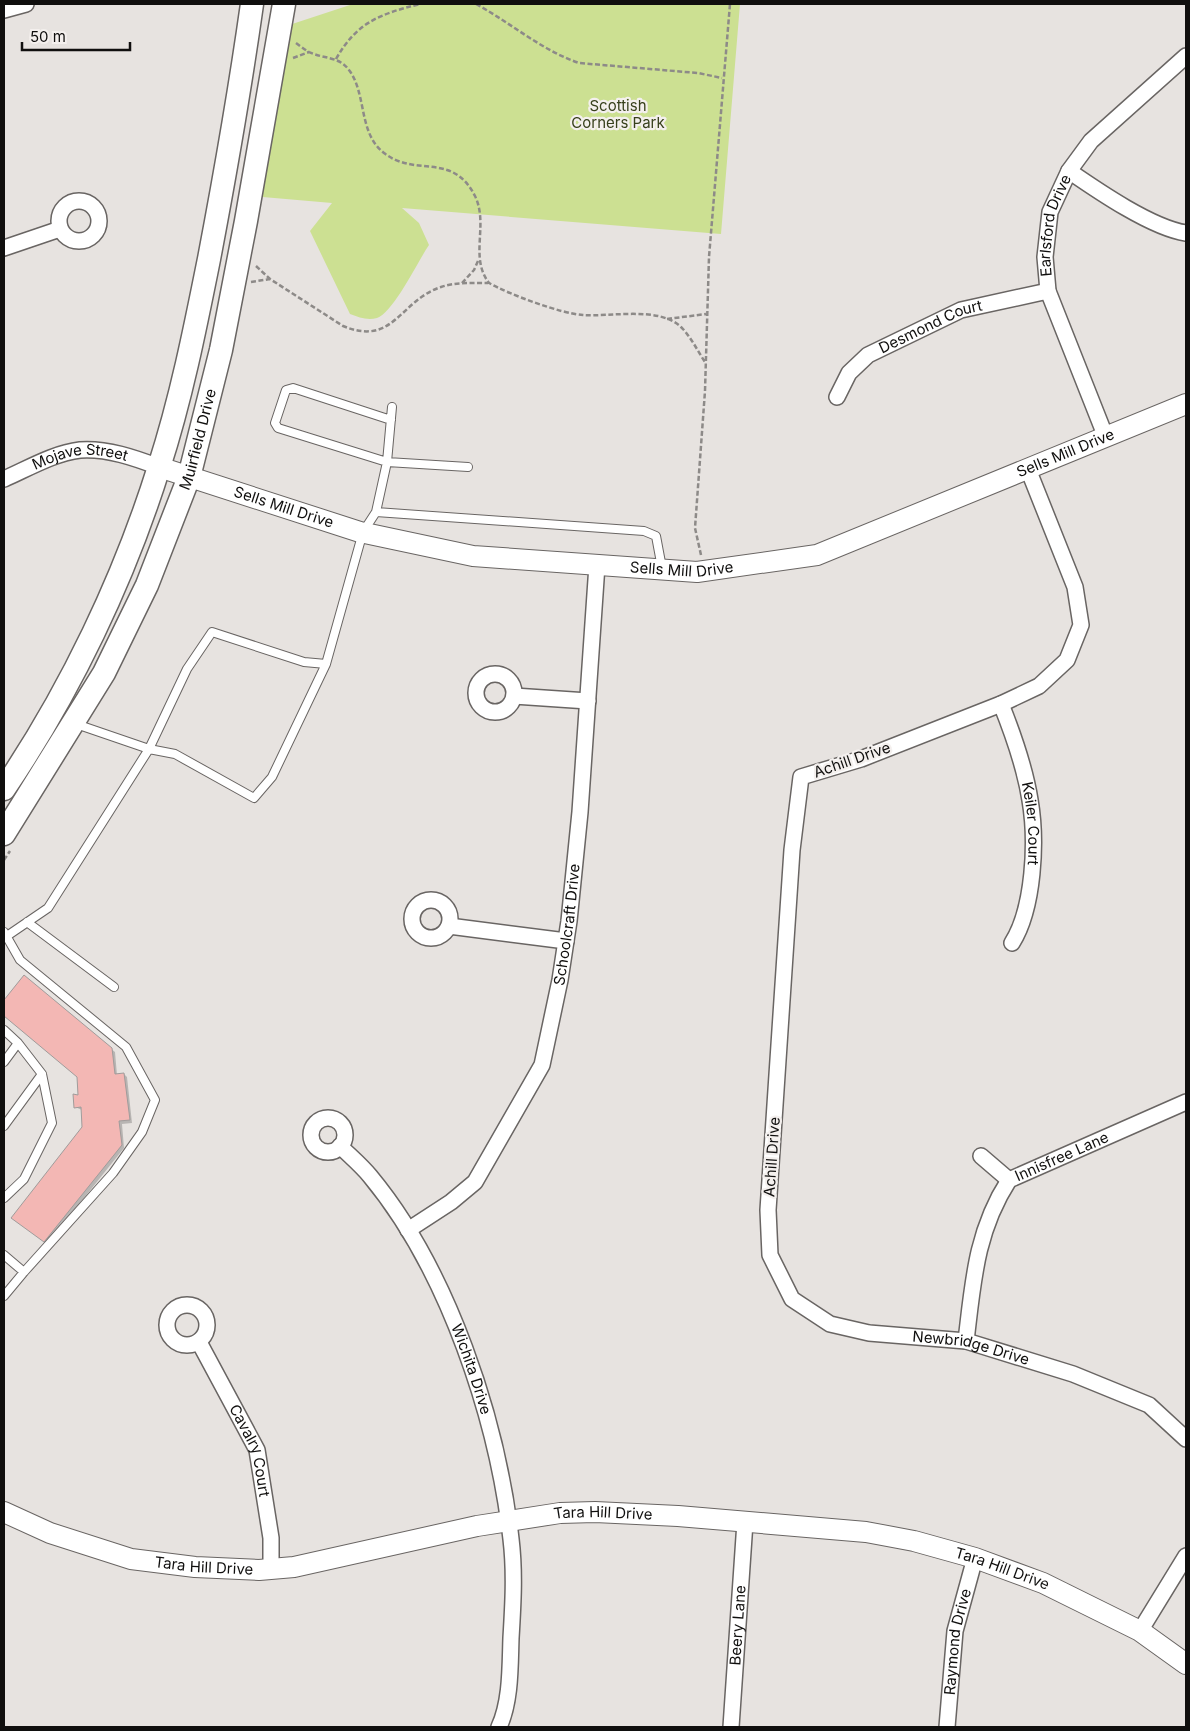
<svg xmlns="http://www.w3.org/2000/svg" width="1190" height="1731" font-family="Inter,sans-serif">
  <style>
    .green { fill: #cce092 }
    .shadow { fill: #0003 }
    .building { fill: #f3b7b4; stroke: #a09c9b }
    .lines { fill: none; stroke-linecap: round; stroke-linejoin: round }
    .lane-casing { stroke: #696563; stroke-width: 10 }
    .street-casing { stroke: #696563; stroke-width: 18 }
    .secondary-casing { stroke: #696563; stroke-width: 22 }
    .primary-casing { stroke: #696563; stroke-width: 25 }
    .path { stroke: #8d8a88; stroke-width: 2.5; stroke-dasharray: 5 2.5; stroke-linecap: butt }
    .lane { stroke: #fff; stroke-width: 8 }
    .street { stroke: #fff; stroke-width: 15 }
    .secondary { stroke: #fff; stroke-width: 20 }
    .primary { stroke: #fff; stroke-width: 22 }
    .labels { text-anchor: middle; stroke-width: 4.5; stroke-linejoin: round; paint-order: stroke }
    .park-label { font-size: 15px; fill: #37401b; stroke: #f4f0ee }
    .street-label { font-size: 15px; fill: #100f0e; stroke: #f4f0ee }
  </style>
  <rect width="100%" height="100%" fill="#e7e3e0"/>
  <path class="green" d="M353,4H740L721,234L402,208L419,223L429,245C418,261 394,312 377,318C367,321 359,317 350,314L310,231L332,203L250,196L280,28Z"/>
  <path class="shadow" d="M24,977L115,1052L117,1075L124,1074L127,1077L132,1123L122,1124L124,1148L48,1243L14,1219L83,1128L82,1110L75,1107L80,1097L78,1077L4,1015V1002Z"/>
  <path class="building" d="M24,975L112,1048L115,1074L124,1073L130,1120L119,1121L122,1145L44,1242L11,1218L82,1127L81,1107L74,1108L73,1094L78,1095L77,1077L4,1016V1000Z"/>
  <g class="lines">
    <defs>
      <path id="lane" d="M391,420L293,388L286,390L275,423L278,428L387,462L468,467
        M376,512L644,531L656,536L662,568
        M76,724L149,749L187,669L212,632L304,662L326,664L363,532L376,512L387,462L392,407
        M27,922L114,987
        M4,932L20,960L126,1047L155,1100L142,1132L113,1173L24,1272L4,1255
        M4,938L48,908L149,749L175,754L254,798L272,777L326,664
        M4,1030L18,1043L42,1074L52,1123L24,1179L4,1198
        M4,1062L18,1043
        M4,1126L42,1074
        M4,1296L24,1272"/>
      <g id="street">
        <path d="M4,10L26,4"/>
        <path d="M1069,171C1098,191 1152,228 1186,233"/>
        <circle cx="79" cy="221" r="20"/>
        <path d="M4,248L60,229"/>
        <path id="s1" d="M837,397L849,373L868,355L961,310L1048,291"/>
        <path id="s2" d="M1105,435L1048,291L1045,257L1050,212L1069,171L1091,141L1186,56"/>
        <path id="s3" d="M1028,469L1075,587L1081,625L1067,660L1039,686L1001,704L861,759L801,777L792,850L768,1210L770,1255L792,1299L830,1324L869,1333L966,1341L1073,1374L1149,1405L1186,1439"/>
        <path id="s4" d="M4,479C27,469 54,453 80,450C107,448 135,458 159,467"/>
        <circle cx="495" cy="693" r="19"/>
        <path d="M514,696L588,701"/>
        <path id="s5" d="M1001,704C1013,734 1025,768 1030,800C1037,841 1034,908 1012,943"/>
        <circle cx="431" cy="919" r="19"/>
        <path d="M449,926L566,941"/>
        <circle cx="328" cy="1135" r="17"/>
        <path id="s6" d="M340,1146C350,1156 361,1165 370,1176C448,1270 497,1418 511,1539C515,1572 513,1605 511,1638C510,1666 511,1701 499,1727"/>
        <path d="M981,1156L1009,1180"/>
        <path id="s7" d="M408,1230L451,1202L475,1182L542,1065L560,980L569,921L580,812L597,565"/>
        <circle cx="187" cy="1325" r="20"/>
        <path id="s8" d="M966,1341C973,1282 976,1231 1009,1180L1186,1102"/>
        <path id="s9" d="M199,1342L257,1450L271,1538V1569"/>
        <path d="M1140,1631L1186,1556"/>
        <path id="s10" d="M731,1727L745,1522"/>
        <path id="s11" d="M947,1727L955,1631L975,1558"/>
      </g>
      <g id="secondary">
        <path id="s12" d="M159,467L360,532L473,556L697,572L817,555L1186,404"/>
        <path id="s13" d="M4,1512L50,1533L131,1559L195,1567L259,1570L294,1567L477,1526L560,1513L595,1512L678,1516L866,1532L914,1541L975,1558L1043,1583L1140,1631L1186,1664"/>
      </g>
      <g id="primary">
        <path d="M4,789C70,692 124,579 159,467C181,399 195,329 209,259C225,175 240,89 252,4"/>
        <path id="s14" d="M4,834L104,673L147,585L189,477L221,350L246,221L284,4"/>
      </g>
    </defs>
    <use href="#lane" class="lane-casing"/>
    <use href="#street" class="street-casing"/>
    <use href="#secondary" class="secondary-casing"/>
    <use href="#primary" class="primary-casing"/>
    <path class="path" d="M476,4C511,23 541,50 579,63L698,73L722,78
      M296,43C300,46 304,49 309,52C323,59 339,56 349,70C367,94 358,133 384,153C416,178 452,151 475,196C489,225 469,257 489,283C508,294 562,314 583,315C611,317 659,306 681,327C691,337 697,350 705,362
      M293,58L309,52
      M336,59C357,22 380,14 420,4
      M256,266L270,279L343,326C394,347 399,301 441,287C455,282 472,283 488,283
      M251,282L270,279
      M462,283L474,270L478,261
      M667,319L706,314
      M701,555L695,528L705,391L709,257L730,4
      M4,860L10,851"/>
    <use href="#lane" class="lane"/>
    <use href="#street" class="street"/>
    <use href="#secondary" class="secondary"/>
    <use href="#primary" class="primary"/>
  </g>
  <g class="labels">
    <g class="park-label">
      <text x="618" y="111">Scottish<tspan x="618" dy="17">Corners Park</tspan></text>
    </g>
    <g class="street-label">
      <text dy="5" stroke="none"><textPath href="#s2" startOffset="222">Earlsford Drive</textPath></text>
      <text dy="5" stroke="none"><textPath href="#s1" startOffset="122">Desmond Court</textPath></text>
      <text dy="5" stroke="none"><textPath href="#s14" startOffset="442">Muirfield Drive</textPath></text>
      <text dy="5" stroke="none"><textPath href="#s12" startOffset="941">Sells Mill Drive</textPath></text>
      <text dy="5" stroke="none"><textPath href="#s4" startOffset="81">Mojave Street</textPath></text>
      <text dy="5" stroke="none"><textPath href="#s12" startOffset="131">Sells Mill Drive</textPath></text>
      <text dy="5" stroke="none"><textPath href="#s12" startOffset="536">Sells Mill Drive</textPath></text>
      <text transform="translate(852 760) rotate(-19)" y="5">Achill Drive</text>
      <text dy="5" stroke="none"><textPath href="#s5" startOffset="124">Keiler Court</textPath></text>
      <text dy="5" stroke="none"><textPath href="#s7" startOffset="360">Schoolcraft Drive</textPath></text>
      <text transform="translate(772 1157) rotate(-86)" y="5">Achill Drive</text>
      <text dy="5" stroke="none"><textPath href="#s8" startOffset="226">Innisfree Lane</textPath></text>
      <text dy="5" stroke="none"><textPath href="#s3" startOffset="1214">Newbridge Drive</textPath></text>
      <text dy="5" stroke="none"><textPath href="#s6" startOffset="262">Wichita Drive</textPath></text>
      <text dy="5" stroke="none"><textPath href="#s9" startOffset="121">Cavalry Court</textPath></text>
      <text dy="5" stroke="none"><textPath href="#s13" startOffset="614">Tara Hill Drive</textPath></text>
      <text dy="5" stroke="none"><textPath href="#s13" startOffset="209">Tara Hill Drive</textPath></text>
      <text dy="5" stroke="none"><textPath href="#s13" startOffset="1019">Tara Hill Drive</textPath></text>
      <text dy="5" stroke="none"><textPath href="#s10" startOffset="102">Beery Lane</textPath></text>
      <text dy="5" stroke="none"><textPath href="#s11" startOffset="86">Raymond Drive</textPath></text>
    </g>
  </g>
  <rect width="1190" height="1731" fill="none" stroke="#100f0e" stroke-width="10"/>
  <path d="M22 42v8h108v-8" fill="none" stroke="#100f0e" stroke-width="2.5"/>
  <text x="30" y="42" font-size="15" fill="#100f0e" stroke="#f4f0ee" stroke-width="4" paint-order="stroke">50 m</text>
</svg>
